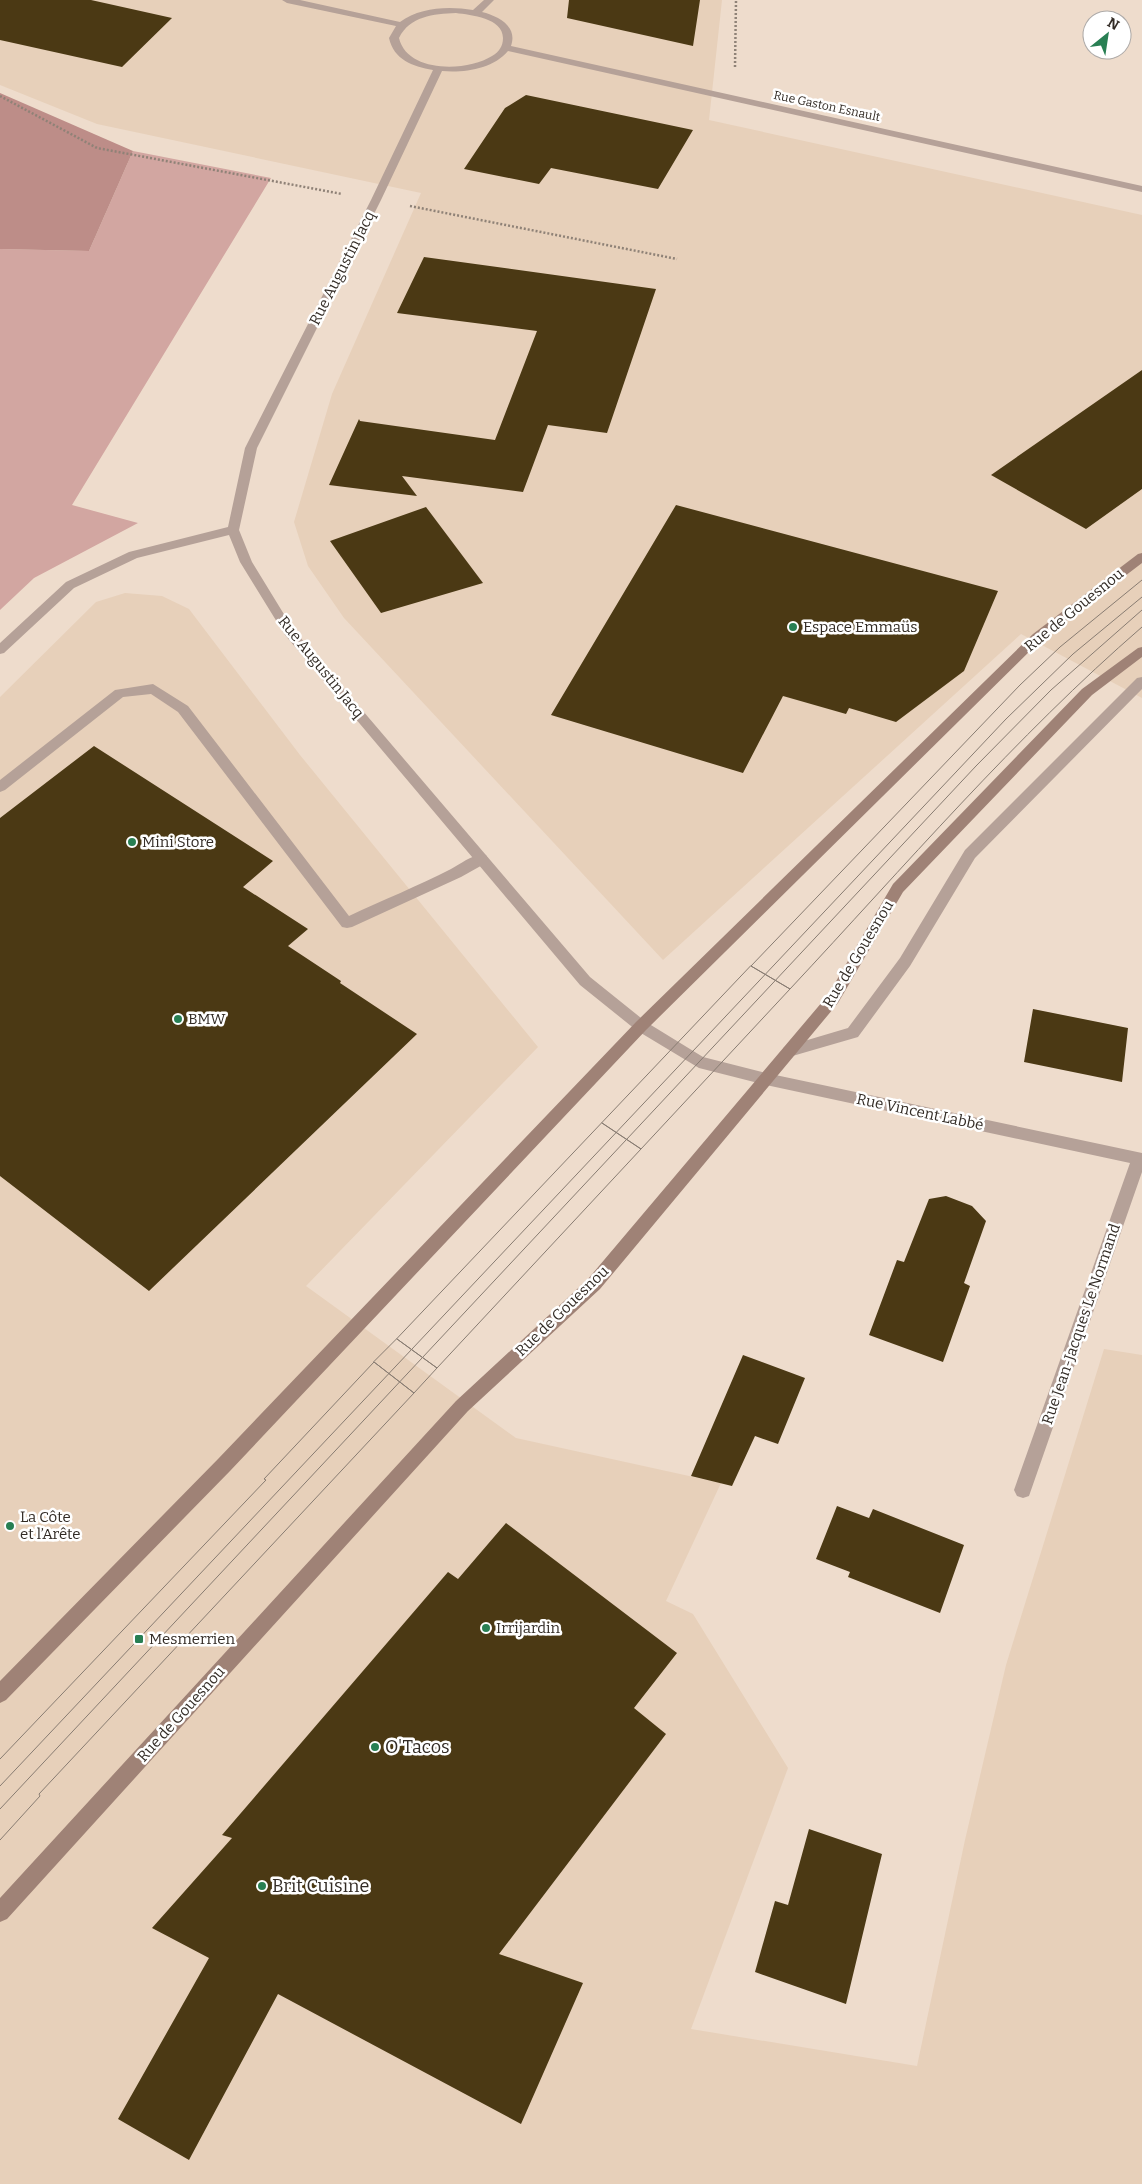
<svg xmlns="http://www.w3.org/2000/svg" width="1142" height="2184" font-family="Bitter,serif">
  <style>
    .built { fill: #e7d0ba }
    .green { fill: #d2a6a1 }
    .forest { fill: #bd8d88 }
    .building { fill: #4b3914 }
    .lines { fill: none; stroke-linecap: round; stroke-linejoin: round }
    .path { stroke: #8f8277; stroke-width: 2.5; stroke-dasharray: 2 2; stroke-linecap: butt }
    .service { fill: #b5a198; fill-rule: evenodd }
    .minor { fill: #b5a198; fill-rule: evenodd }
    .secondary { fill: #9f8276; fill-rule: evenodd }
    .tram { stroke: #887c72; stroke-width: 1 }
    .poi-dot { fill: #287f53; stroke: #fff; stroke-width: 2 }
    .labels { text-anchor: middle; stroke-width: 5; stroke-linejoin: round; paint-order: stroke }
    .far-street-label { font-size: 12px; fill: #322b25; stroke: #fff }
    .street-label { font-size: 15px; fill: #322b25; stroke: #fff }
    .poi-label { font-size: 15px; fill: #322b25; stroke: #fff; text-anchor: start }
    .near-poi-label { font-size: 18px; fill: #322b25; stroke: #fff; text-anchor: start }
  </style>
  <rect width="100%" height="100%" fill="#eedccc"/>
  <path class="built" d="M0,0H722L709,120L1142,215V698L1021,634L663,960L344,618L308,566L294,522L332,394L421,193L97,124L0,85Z
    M125,593L162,596L189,609L300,755L538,1047L306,1286L516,1438L721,1483L666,1601L693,1614L788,1768L691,2029L917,2066L965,1840L1006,1665L1104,1349L1142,1355V2184H0V697L96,602Z"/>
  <path class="green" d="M133,151L271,178L72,505L138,523L34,578L0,610V249L89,251Z"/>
  <path class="forest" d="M0,93L133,151L89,251L0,249Z"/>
  <path class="building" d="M0,0H91L172,18L122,67L0,40Z
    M569,0H700L693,46L567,18Z
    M526,95L693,130L658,189L551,168L539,184L464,169L505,108Z
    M424,257L656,289L607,433L548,425L523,492L402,476L417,496L329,485L359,419L360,421L495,440L537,331L397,313Z
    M1142,370V489L1086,529L991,475Z
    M676,505L998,591L964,671L896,722L849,708L846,714L783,696L743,773L551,715Z
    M426,507L483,583L381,613L330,541Z
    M94,746L273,861L243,887L308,929L288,946L341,981L340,983L417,1034L149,1291L0,1176V818Z
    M1033,1009L1128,1028L1122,1082L1024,1062Z
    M946,1196L972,1206L986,1221L964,1283L970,1286L943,1362L869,1335L897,1260L904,1262L929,1199Z
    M743,1355L805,1378L778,1444L755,1436L732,1486L691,1476Z
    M837,1506L869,1518L873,1509L964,1545L940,1613L848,1577L850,1572L816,1559Z
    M506,1523L677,1653L634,1708L666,1734L499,1954L583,1983L521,2124L278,1994L189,2160L118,2119L209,1958L152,1928L232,1838L222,1835L448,1572L458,1579Z
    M809,1829L882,1854L846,2004L755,1972L775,1901L788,1905Z"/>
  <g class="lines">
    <path class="path" d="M735,67L736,0
      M0,96L97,148L342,194
      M410,206L677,259"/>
    <path class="service" d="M1142,677V689L975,858L910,966L858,1037L789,1057L784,1055L782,1051L784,1047L848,1028L900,958L965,850L1137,678Z
      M153,684L188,706L349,916C383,900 418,886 451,869C461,864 475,852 486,855L488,859L486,863L461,877L352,927L347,928L342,927L178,712L151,694L123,697L5,790L0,792V780L115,690Z"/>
    <path class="minor" d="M282,0H300L400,22C420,7 449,6 473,10L484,0H494L482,12C498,16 518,26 511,46L1142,186V192L508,51C493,69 464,73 442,71L381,200L257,448L239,530L252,562L293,629L590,977L646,1022L703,1057L766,1073L1142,1153V1172L1029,1496L1023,1498L1017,1496L1014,1490L1130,1163L766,1085L699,1068L636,1030L580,985L285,635L240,562L229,535L137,558L74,588L4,653L0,654V643L66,582L129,552L228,527L245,448L371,200L433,70C412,66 394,60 389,38L396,26L287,3ZM456,13C471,15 503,18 503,38C503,46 499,52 492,56C467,72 407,73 399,38C410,16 433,14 456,13Z"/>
    <path class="secondary" d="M1142,553V563L1041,640L646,1030L230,1471L6,1700L0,1703V1681L218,1459L636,1022L1033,634L1138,554Z
      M1142,647V657L1092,695L903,892L838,1003L600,1289L468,1411L7,1919L0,1922V1898L456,1401L588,1279L828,995L893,884L1082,689L1138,648Z"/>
    <path class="tram" d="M1142,580L1060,647L1020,685L751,966L790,989C905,866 1015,737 1142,627
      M751,966L790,989L641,1149L602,1123Z
      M602,1123L641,1149L437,1368L397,1339Z
      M397,1339L437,1368L414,1393L374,1362Z
      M0,1759L266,1480L264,1479L374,1362L414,1393L39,1794L40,1796L0,1840
      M0,1786L1006,719L1073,654L1142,597
      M0,1809L976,766L1051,690L1142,610"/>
  </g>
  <g class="poi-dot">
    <circle cx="793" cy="627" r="5"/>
    <circle cx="132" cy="842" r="5"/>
    <circle cx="178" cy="1019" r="5"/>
    <circle cx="10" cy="1526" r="5"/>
    <circle cx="486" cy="1628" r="5"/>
    <rect x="134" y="1634" width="10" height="10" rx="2.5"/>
    <circle cx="375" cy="1747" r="5"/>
    <circle cx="262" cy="1886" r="5"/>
  </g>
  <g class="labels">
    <g class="far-street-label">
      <text transform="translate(827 106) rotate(12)" y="4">Rue Gaston Esnault</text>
    </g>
    <g class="street-label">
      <text transform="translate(342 268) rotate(-63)" y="5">Rue Augustin Jacq</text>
      <text transform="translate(1074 610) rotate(-39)" y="5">Rue de Gouesnou</text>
      <text transform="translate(321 667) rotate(51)" y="5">Rue Augustin Jacq</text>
      <text transform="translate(858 954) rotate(-59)" y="5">Rue de Gouesnou</text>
      <text transform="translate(920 1112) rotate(12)" y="5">Rue Vincent Labbé</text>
      <text transform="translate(562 1311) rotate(-44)" y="5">Rue de Gouesnou</text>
      <text transform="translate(1081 1324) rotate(-71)" y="5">Rue Jean-Jacques Le Normand</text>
      <text transform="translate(181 1714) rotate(-48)" y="5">Rue de Gouesnou</text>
    </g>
    <g class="poi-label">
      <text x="803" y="632">Espace Emmaüs</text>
      <text x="142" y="847">Mini Store</text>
      <text x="188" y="1024">BMW</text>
      <text x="20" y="1522">La Côte<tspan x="20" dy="17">et l’Arête</tspan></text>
      <text x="496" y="1633">Irrijardin</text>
      <text x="149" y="1644">Mesmerrien</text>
    </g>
    <g class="near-poi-label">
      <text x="385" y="1753">O'Tacos</text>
      <text x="272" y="1892">Brit Cuisine</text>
    </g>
  </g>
  <g transform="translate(1107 35) rotate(30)"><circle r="24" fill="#ffffff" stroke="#adaaa8"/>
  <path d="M0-4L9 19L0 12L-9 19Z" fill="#287f53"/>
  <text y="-8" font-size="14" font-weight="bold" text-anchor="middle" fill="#322b25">N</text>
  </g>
</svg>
